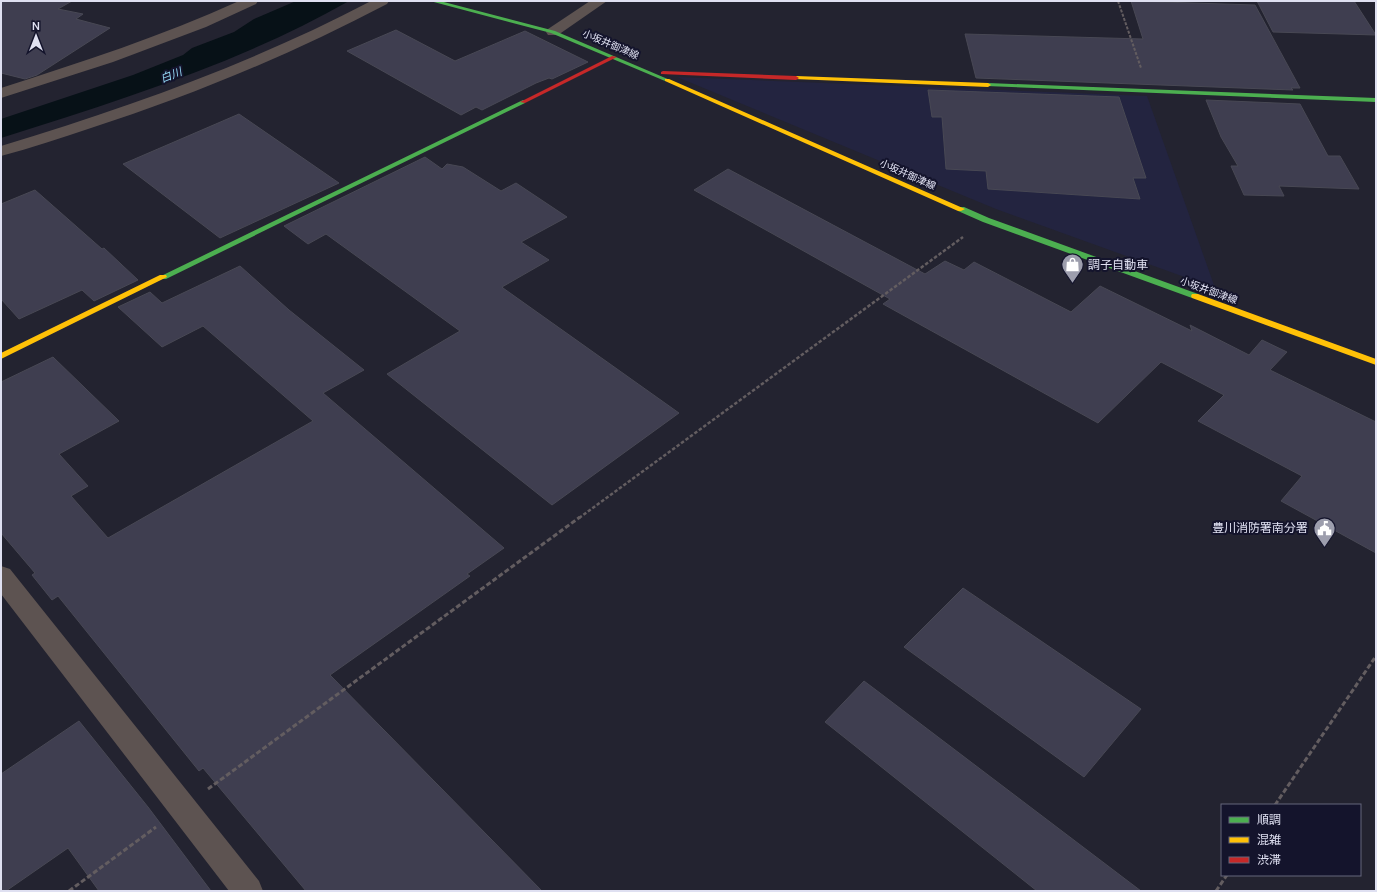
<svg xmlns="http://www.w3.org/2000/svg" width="1377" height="892" font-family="Manrope,'Noto Sans JP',sans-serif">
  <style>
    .built { fill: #232440 }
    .water { fill: #071117 }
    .building { fill: #3f3e50; stroke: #484854 }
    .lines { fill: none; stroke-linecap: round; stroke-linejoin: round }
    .path-far2 { stroke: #635d60; stroke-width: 2; stroke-dasharray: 3 1.5; stroke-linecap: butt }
    .path-far1 { stroke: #635d60; stroke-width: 2.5; stroke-dasharray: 3.5 2; stroke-linecap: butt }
    .path { stroke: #635d60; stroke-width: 3; stroke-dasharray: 5 2.5; stroke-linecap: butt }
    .street { fill: #5d5351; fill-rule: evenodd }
    .fast { fill: #4caf50; fill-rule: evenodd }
    .slow { fill: #ffc107; fill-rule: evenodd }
    .jam { fill: #c62828; fill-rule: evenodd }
    .labels { text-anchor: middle; stroke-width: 4; stroke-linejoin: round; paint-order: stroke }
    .far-street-label { font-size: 10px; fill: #dfe0f1; stroke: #14142c }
    .far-water-label { font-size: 11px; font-style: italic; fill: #96dbf8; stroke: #14142c }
    .poi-label { font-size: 12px; fill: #dfe0f1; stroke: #14142c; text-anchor: start }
  </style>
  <rect width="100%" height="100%" fill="#232330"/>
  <path class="built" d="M677,77L1147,96L1215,288L996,209Z"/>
  <path class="water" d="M296,1H349C240,63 120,100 1,138V119L133,75L183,55L192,48L234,32L254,19Z"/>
  <path class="building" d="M1,1H72L58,9L83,14L76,19L110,28L37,75L25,79L1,73Z
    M1131,1L1255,5L1300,88H1291L1293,90L976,78L965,34L1143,39Z
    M1257,1H1354L1376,35L1273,32Z
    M396,30L455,61L525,31L588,62L552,79L549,78L536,83L482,110L476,107L461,115L347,51Z
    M928,90L1119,97L1146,178H1133L1140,199L988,189L986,171L946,169L942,117H932Z
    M1206,100L1300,104L1328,156H1340L1359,189L1279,186L1284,196L1244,195L1231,166H1238L1221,137Z
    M239,114L339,183L220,238L123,164Z
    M425,157L442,169L447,164L463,167L501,191L516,183L567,217L521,242L549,260L502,287L503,288L679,413L552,505L387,374L460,331L326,234L308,244L284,226Z
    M728,169L925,274L945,261L964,270L974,262L1071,312L1100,286L1192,331L1190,325L1249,355L1262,340L1287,352L1270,370L1376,422V553L1281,501L1302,476L1198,421L1224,395L1161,362L1098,423L883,304L890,299L694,190Z
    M35,190L102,249L104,248L138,280L94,301L82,290L19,319L1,299V204Z
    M240,266L289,310L364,370L323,393L504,548L467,574L470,576L330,675L542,891H306L203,768L199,771L58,596L52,600L32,575L35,573L1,533V382L53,357L119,421L59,454L88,486L71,496L108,538L313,421L203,326L162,347L118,307L150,292L162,303Z
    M963,588L1141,709L1084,777L904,647Z
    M864,681L876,690L1141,891H1037L825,722Z
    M79,721L148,807L211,891H99L68,848L6,891H1V774Z"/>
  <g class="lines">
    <path class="path-far2" d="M1118,1L1141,68"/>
    <path class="path-far1" d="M579,518L963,237"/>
    <path class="path" d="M208,789L580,517
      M1275,805L1376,656
      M69,891L156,827
      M1216,891L1227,875"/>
    <path class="street" d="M239,1H258L256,4L206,27L113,62L1,98V88C82,62 162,36 239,1Z
      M371,1H389L387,4C292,54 193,95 91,128C61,138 31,148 1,156V146C129,107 253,63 371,1Z
      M590,1H607L558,35H548L546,32L548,29Z
      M1,566L10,569L259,881L263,891H229L1,594Z"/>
    <path class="fast" d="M430,1H440L555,31L670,80L665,81L551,33Z
      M988,83L1376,98V102L986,86L985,85Z
      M523,100L525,101V103L166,279H160L159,277Z
      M958,207H964L989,218L1198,294L1199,296L1198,298H1192L983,222L958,211Z"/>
    <path class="slow" d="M796,76L988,83L991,85L988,87L794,79L793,78Z
      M665,79H669L965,209L961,211H958L665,81Z
      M160,275H166L167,277L1,359V353Z
      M1192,294H1198L1376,359V365L1192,298L1191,296Z"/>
    <path class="jam" d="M612,56L617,57L525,103L520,102Z
      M663,71L796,76L799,78L796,80L661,74V72Z"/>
  </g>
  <defs>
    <symbol id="shop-pin" viewBox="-11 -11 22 30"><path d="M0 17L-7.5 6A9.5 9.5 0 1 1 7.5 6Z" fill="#9d9ead" stroke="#14142c"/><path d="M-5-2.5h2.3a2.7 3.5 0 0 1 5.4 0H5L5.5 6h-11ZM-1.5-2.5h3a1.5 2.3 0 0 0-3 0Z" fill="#fff"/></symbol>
    <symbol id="civic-pin" viewBox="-11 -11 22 30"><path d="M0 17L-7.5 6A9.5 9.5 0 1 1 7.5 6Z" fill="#9d9ead" stroke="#14142c"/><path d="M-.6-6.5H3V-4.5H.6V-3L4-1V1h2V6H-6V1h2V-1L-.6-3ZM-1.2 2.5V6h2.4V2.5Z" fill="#fff"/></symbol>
  </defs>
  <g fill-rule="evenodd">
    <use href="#shop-pin" x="1060" y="252" width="25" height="34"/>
    <use href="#civic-pin" x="1312" y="516" width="25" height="34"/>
  </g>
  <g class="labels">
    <g class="far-street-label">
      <text transform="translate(611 44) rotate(23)" y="4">小坂井御津線</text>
      <text transform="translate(908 174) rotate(24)" y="4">小坂井御津線</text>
      <text transform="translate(1209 290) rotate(20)" y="4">小坂井御津線</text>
    </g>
    <g class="far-water-label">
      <text transform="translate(171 75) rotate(-22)" y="4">白川</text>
    </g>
    <g class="poi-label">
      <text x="1088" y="269">調子自動車</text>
      <text x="1308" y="532" text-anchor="end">豊川消防署南分署</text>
    </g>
  </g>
  <rect width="1377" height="892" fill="none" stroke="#dfe0f1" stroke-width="4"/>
  <rect x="1221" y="804" width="140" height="72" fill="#14142c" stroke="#65667b"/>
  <rect x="1229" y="817" width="20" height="6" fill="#4caf50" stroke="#65667b"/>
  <text x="1257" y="824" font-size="12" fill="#dfe0f1">順調</text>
  <rect x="1229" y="837" width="20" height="6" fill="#ffc107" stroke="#65667b"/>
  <text x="1257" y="844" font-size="12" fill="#dfe0f1">混雑</text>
  <rect x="1229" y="857" width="20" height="6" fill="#c62828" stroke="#65667b"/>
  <text x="1257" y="864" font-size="12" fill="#dfe0f1">渋滞</text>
  <g transform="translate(36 36)" stroke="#14142c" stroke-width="3" paint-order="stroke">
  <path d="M0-3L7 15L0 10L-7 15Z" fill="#dfe0f1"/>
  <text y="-6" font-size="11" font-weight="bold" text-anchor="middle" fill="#dfe0f1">N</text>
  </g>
</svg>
